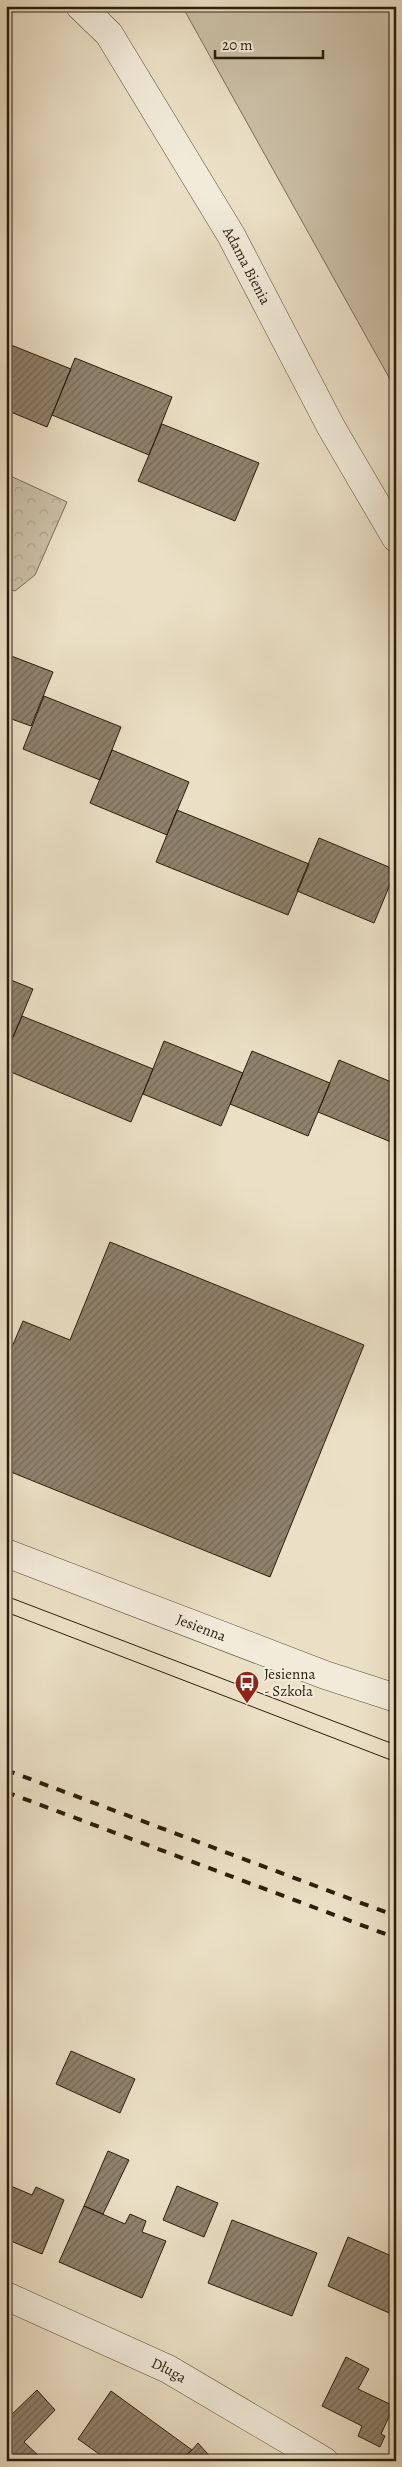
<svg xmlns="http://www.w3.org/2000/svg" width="402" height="2467" font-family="Alegreya,serif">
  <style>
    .park { fill: url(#park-crowns); stroke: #7a6e59 }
    .garden { fill: #cabfa6; stroke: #7a6e59 }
    .building { fill: url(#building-hatch); stroke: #2b1d0c }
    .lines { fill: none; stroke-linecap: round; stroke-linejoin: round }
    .minor-casing { stroke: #5b4e3a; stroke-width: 29 }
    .minor { stroke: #f2ebda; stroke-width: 28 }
    .tram { stroke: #2b1d0c; stroke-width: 1 }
    .rail { stroke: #2b1d0c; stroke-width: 4; stroke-dasharray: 9 9; stroke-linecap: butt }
    .labels { text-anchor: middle; stroke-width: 4; stroke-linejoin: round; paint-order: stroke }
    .street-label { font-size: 15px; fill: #2b1d0c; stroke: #f2ebda }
    .poi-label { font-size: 15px; fill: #2b1d0c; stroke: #f2ebda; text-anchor: start }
  </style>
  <defs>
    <pattern id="park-crowns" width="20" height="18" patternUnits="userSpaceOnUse" patternTransform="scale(1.25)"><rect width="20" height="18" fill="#cabfa6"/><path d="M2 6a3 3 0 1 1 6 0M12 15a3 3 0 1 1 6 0" fill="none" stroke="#aea48e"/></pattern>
    <pattern id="building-hatch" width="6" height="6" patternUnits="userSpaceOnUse" patternTransform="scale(1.25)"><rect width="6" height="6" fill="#8f826d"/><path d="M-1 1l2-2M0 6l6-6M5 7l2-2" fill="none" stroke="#756a58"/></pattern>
  </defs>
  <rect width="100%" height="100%" fill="#ebe0c6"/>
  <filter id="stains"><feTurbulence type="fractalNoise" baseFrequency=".004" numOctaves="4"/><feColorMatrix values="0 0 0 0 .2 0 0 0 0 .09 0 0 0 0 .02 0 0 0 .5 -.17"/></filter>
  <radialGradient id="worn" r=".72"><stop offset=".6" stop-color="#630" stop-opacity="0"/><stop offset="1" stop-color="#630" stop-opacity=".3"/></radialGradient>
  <path class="park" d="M6,474L67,502L35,575L15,591L6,588Z"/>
  <path class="garden" d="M182,6H396V390Z"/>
  <path class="building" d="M6,343L71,369L47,427L6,410Z
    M75,358L172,397L149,455L52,415Z
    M162,424L259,463L235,521L138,481Z
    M6,654L53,672L31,726L6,717Z
    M44,696L121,727L100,780L23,749Z
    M112,750L189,782L167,835L90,803Z
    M177,810L309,864L288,915L156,862Z
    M319,838L396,870L374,923L297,891Z
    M6,978L33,989L11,1042L6,1041Z
    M22,1016L153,1069L131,1122L6,1070V1053Z
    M164,1041L243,1073L221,1126L143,1094Z
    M252,1051L330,1083L308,1136L230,1104Z
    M339,1060L396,1084V1144L318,1112Z
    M110,1242L364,1345L270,1577L6,1470V1361L23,1321L70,1340Z
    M71,2051L135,2079L120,2113L56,2084Z
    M108,2151L129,2160L103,2214L84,2206Z
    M6,2184L32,2195L36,2187L64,2200L42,2254L6,2239Z
    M177,2186L218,2203L204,2237L163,2220Z
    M84,2206L125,2224L130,2214L146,2221L142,2232L166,2241L142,2298L59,2262Z
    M232,2220L317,2253L292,2316L208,2283Z
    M348,2237L396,2258V2316L328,2286Z
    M346,2357L369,2369L358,2389L394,2406L381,2434L385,2436L380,2447L358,2436L362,2426L322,2406Z
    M37,2390L55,2410L24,2442L43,2460L6,2461V2420Z
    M111,2391L192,2450L180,2461H122L114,2455L109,2461L78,2439Z
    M198,2443L214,2461H180L192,2450Z"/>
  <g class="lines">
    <defs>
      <g id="minor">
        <path id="s1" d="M80,6L109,34L231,235L331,427L396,538"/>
        <path id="s2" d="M6,1553L325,1675L396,1698"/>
        <path id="s3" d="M6,2296L168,2369L324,2461"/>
      </g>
    </defs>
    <use href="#minor" class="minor-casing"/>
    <use href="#minor" class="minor"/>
    <path class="tram" d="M6,1596L396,1745
      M6,1612L396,1762"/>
    <path class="rail" d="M6,1770L396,1916
      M6,1792L396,1938"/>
  </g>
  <defs>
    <symbol id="bus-pin" viewBox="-11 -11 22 30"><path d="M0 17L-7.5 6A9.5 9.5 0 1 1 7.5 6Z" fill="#8f2418" stroke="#f2ebda"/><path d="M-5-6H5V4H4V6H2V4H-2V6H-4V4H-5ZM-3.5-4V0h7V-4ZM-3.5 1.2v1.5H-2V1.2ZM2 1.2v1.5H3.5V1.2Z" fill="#fff"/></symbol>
  </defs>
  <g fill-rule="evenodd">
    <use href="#bus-pin" x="233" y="1669" width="28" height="38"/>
  </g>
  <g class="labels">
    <g class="street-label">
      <text dy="5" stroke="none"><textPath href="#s1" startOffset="310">Adama Bienia</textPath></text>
      <text dy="5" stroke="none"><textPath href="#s2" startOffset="209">Jesienna</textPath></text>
      <text dy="5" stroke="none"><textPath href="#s3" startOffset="179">Długa</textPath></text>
    </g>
    <g class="poi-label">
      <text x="264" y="1679">Jesienna<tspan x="264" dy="17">- Szkoła</tspan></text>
    </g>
  </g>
  <rect width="402" height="2467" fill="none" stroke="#ebe0c6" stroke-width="25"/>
  <rect x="8" y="8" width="387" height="2452" fill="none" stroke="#2b1d0c" stroke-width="2.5"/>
  <rect x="12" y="12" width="377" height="2442" fill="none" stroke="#2b1d0c"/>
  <path d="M215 50v8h108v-8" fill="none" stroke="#2b1d0c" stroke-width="2.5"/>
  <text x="222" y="50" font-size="15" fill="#2b1d0c" stroke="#f2ebda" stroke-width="4" paint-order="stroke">20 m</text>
  <rect width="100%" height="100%" filter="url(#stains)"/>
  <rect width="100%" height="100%" fill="url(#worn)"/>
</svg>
